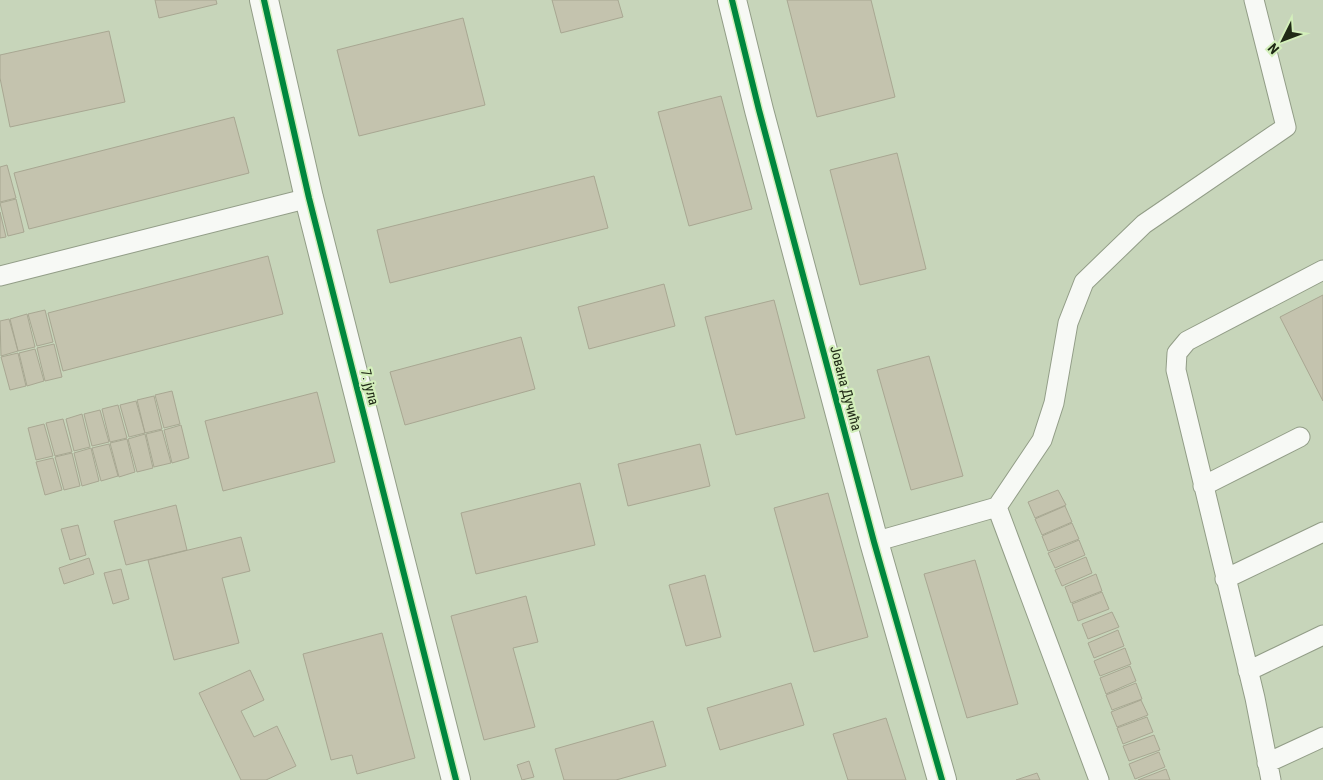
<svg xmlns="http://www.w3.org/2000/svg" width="1323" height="780" font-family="'Roboto Condensed',sans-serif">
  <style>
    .building { fill: #c4c3ae; stroke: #a8a792 }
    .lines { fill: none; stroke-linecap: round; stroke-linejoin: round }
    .service-casing { stroke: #929d87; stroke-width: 21 }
    .minor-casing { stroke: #929d87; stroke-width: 30 }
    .service { stroke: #f7f9f5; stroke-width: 19 }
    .minor { stroke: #f7f9f5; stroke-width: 28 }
    .cycleway-casing { stroke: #d3efbb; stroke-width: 9 }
    .cycleway { stroke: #00873e; stroke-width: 6 }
    .labels { text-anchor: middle; stroke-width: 4.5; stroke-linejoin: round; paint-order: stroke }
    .street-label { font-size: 14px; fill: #202a16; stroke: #d3efbb }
  </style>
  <rect width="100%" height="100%" fill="#c7d5ba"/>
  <path class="building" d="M155,0H216L217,4L159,18Z
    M552,0H618L623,17L561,33Z
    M787,0H871L895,97L817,117Z
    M463,18L485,105L359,136L337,50Z
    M109,31L125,102L10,127L0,78V55Z
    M721,96L752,209L689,226L658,112Z
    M234,117L249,173L29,229L14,173Z
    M897,153L926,269L860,285L830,170Z
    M7,165L16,198L0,202V167Z
    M594,176L608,228L390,283L377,230Z
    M16,199L24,232L8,236L0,203Z
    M0,212L6,237L0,238Z
    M268,256L283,314L63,371L48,313Z
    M664,284L675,326L589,349L578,307Z
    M1323,295V401L1280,317Z
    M774,300L805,418L736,435L705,317Z
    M45,310L53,342L37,346L28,314Z
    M27,314L35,347L18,351L10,319Z
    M9,319L18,351L1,356L0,321Z
    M521,337L535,389L405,425L390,372Z
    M54,344L62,377L45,381L37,348Z
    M35,349L44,381L27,386L19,353Z
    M18,353L26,386L10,390L1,357Z
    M929,356L963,476L911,490L877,370Z
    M172,391L180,424L164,428L155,395Z
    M317,392L335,462L223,491L205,421Z
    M154,396L162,429L145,433L137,400Z
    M136,401L145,433L129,437L120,405Z
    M118,405L127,438L110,442L102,409Z
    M100,410L109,442L92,446L84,414Z
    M82,414L90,447L74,451L66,419Z
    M63,419L72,452L55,456L46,423Z
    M44,424L53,456L36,460L28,428Z
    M181,425L189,458L172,463L164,430Z
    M162,430L171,463L154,467L146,434Z
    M145,434L153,468L137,472L128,439Z
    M127,439L135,472L119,477L110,443Z
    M109,444L118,476L101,481L92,448Z
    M700,444L710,486L628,506L618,464Z
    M91,448L99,481L82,486L74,453Z
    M72,453L80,486L64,490L55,457Z
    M53,458L62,490L45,495L36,462Z
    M580,483L595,545L476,574L461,513Z
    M1058,490L1066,505L1035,518L1028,502Z
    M828,493L868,637L814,652L774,508Z
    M176,505L187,550L126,565L114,521Z
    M1065,506L1072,522L1042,535L1035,519Z
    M1072,523L1079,539L1048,551L1042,536Z
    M78,525L86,555L70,560L61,529Z
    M241,537L250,571L222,578L239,643L174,660L148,560Z
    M1079,540L1085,555L1055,568L1048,553Z
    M1086,557L1092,573L1062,586L1055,570Z
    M89,558L94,574L64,584L59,568Z
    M975,560L1018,704L967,718L924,574Z
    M121,569L129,599L113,604L104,573Z
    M1096,574L1102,591L1071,603L1065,587Z
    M705,575L721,637L686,646L669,585Z
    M1102,592L1109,609L1078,621L1072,604Z
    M526,596L538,642L513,648L535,727L484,740L451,616Z
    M1112,612L1119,627L1088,639L1082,624Z
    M1118,630L1124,646L1094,658L1088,643Z
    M382,633L415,758L357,774L352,755L331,760L303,654Z
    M1125,648L1131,664L1100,676L1094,661Z
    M1130,666L1136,681L1106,694L1100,678Z
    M250,670L264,700L241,711L254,737L277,726L296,766L266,780H241L199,693Z
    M791,683L804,725L720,750L707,708Z
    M1136,683L1142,699L1112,710L1106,695Z
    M1141,700L1148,715L1117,727L1111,712Z
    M1147,717L1153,732L1123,744L1117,728Z
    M886,718L906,780H848L833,734Z
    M653,721L666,766L616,780H564L555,749Z
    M1154,735L1160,750L1129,761L1123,746Z
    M1159,752L1165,767L1135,779L1129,764Z
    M529,761L534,777L522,780L517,765Z
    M1166,769L1170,780H1138Z
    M1037,773L1040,780H1016Z"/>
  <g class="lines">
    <defs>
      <path id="service" d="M0,276L309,198
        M1203,486L1300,437
        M997,507L1099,780
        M874,542L997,507L1042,440L1054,403L1068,323L1084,282L1144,224L1286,127L1254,0
        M1225,579L1323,532
        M1248,671L1323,635
        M1267,763L1323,737
        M1271,780L1255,698L1176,370L1177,353L1187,341L1323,270"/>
      <path id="minor" d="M264,0L309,198L456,780
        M732,0L759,110L874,542L942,780"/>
    </defs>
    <use href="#service" class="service-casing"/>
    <use href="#minor" class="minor-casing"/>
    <use href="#service" class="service"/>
    <use href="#minor" class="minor"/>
    <defs>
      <path id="cycleway" d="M264,0L309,198L456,780
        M732,0L759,110L874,542L942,780"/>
    </defs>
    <use href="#cycleway" class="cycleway-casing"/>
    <use href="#cycleway" class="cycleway"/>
  </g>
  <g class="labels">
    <g class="street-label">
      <text transform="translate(370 387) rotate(76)" y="5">7. јула</text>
      <text transform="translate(846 388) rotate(75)" y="5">Јована Дучића</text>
    </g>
  </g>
  <g transform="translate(1283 40) rotate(228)" stroke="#d3efbb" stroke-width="4" paint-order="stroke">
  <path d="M0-4L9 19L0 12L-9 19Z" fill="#202a16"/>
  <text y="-8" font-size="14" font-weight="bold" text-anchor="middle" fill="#202a16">N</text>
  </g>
</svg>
